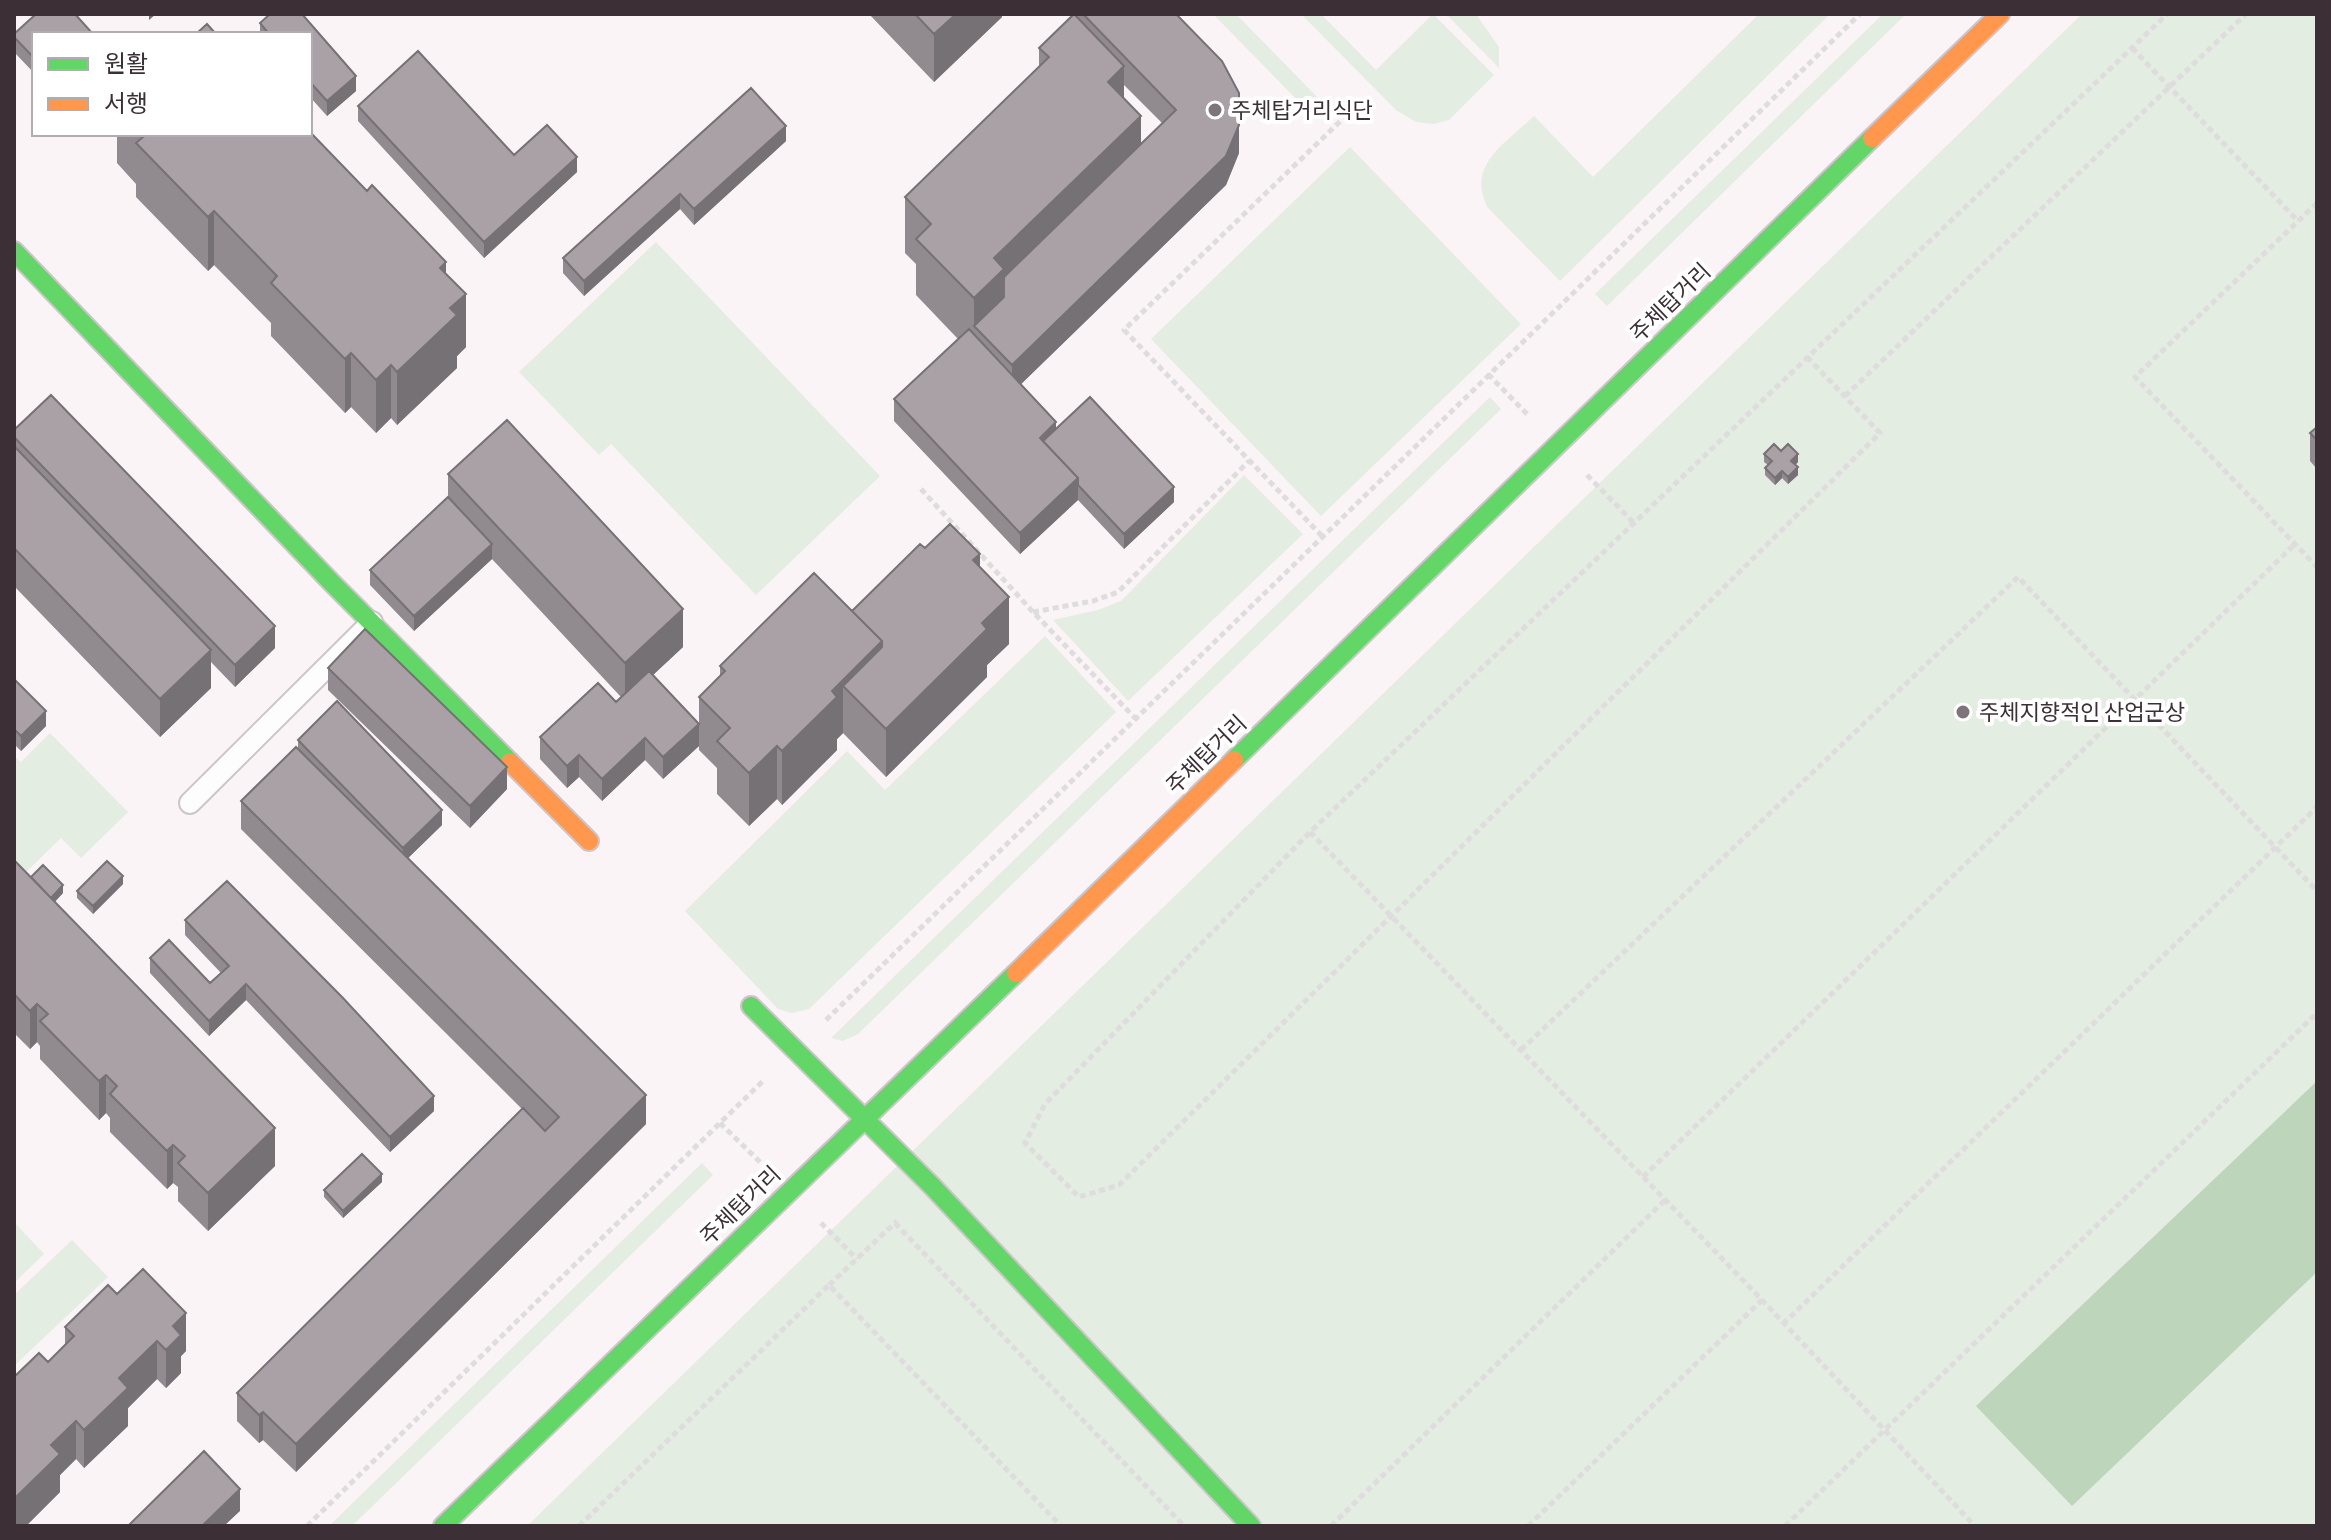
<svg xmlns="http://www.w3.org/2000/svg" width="2331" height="1540" font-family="'Sofia Sans Condensed','Noto Sans KR',sans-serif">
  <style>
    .green { fill: #e3ede1 }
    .water { fill: #bdd5bb }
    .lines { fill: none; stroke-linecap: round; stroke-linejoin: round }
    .lane-casing { stroke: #cdc5c9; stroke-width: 24 }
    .fast-casing { stroke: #cdc5c9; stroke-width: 22 }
    .slow-casing { stroke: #cdc5c9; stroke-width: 22 }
    .path { stroke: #dedcdd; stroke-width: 5; stroke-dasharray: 6 4; stroke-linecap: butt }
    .lane { stroke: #fefdfe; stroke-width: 20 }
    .fast { stroke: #63d668; stroke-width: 18 }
    .slow { stroke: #ff974d; stroke-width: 18 }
    .wall { fill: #918a8e; fill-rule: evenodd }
    .shaded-wall { fill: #767174 }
    .building { fill: #a9a1a5; stroke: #767174; stroke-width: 2 }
    .poi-dot { fill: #7e757a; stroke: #fff; stroke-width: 3 }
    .labels { text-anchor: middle; stroke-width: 8; stroke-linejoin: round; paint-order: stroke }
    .poi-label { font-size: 22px; fill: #3c3036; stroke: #fff; text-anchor: start }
    .street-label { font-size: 22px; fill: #3c3036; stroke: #fff }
  </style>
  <rect width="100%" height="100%" fill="#faf4f7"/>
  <path class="green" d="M1213,14H1236L1325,105L1313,116Z
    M1301,14H1321L1376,70L1433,14L1494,75L1449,120L1433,124L1416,122L1396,110Z
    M1446,14H1476L1499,47V68Z
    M1759,14H1830L1560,281L1488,208C1465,166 1506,143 1534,116L1593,177Z
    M1883,14H1906L1607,306L1595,294Z
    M2082,14H2317V1526H527Z
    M1350,147L1521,324L1321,516L1151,339Z
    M656,242L880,476L756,595L611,444L599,455L519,372Z
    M1490,397L1501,409L858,1034L843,1041L831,1038Z
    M1244,475L1303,534L1128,701L1053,620L1098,610L1121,601Z
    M1045,636L1116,712L809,1009L792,1013L778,1009L685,911L847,751L885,790Z
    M50,733L128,812L81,858L61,838L15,883L14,756L21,762Z
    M702,1163L713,1175L352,1526H329Z
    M14,1222L44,1254L14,1283Z
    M72,1240L108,1277L14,1366V1295Z"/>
  <path class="water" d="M2317,1081V1272L2072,1506L1976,1406Z"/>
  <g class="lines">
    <defs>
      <path id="lane" d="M190,803L372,622"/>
      <path id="fast" d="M14,251L331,582L510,762
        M1234,760L1872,138
        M751,1006L932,1186L1251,1526
        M443,1526L1016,973"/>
      <path id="slow" d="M1872,138L2000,14
        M510,762L589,841
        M1016,973L1234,760"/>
    </defs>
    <use href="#lane" class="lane-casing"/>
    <use href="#fast" class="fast-casing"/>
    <use href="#slow" class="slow-casing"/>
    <path class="path" d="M2132,48L2298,221
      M2317,203L2135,377L2317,567
      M1807,357L1880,433L1119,1185L1079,1197L1025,1143L1045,1104L1310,832L2132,48L2167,14
      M1488,374L1527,414
      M1845,396L2246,14
      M1587,475L1634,523
      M921,489L1033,612L1135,718
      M1322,536L1124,330L1355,107
      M1033,612L1093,601L1118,592L1249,461
      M1310,832L1762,1300L1975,1526
      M826,1020L1860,14
      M1521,1050L2018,577L2317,891
      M720,1123L760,1162
      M1643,1177L2295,544
      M821,1223L857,1259
      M895,1223L1184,1526
      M829,1285L897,1221
      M1783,1324L2317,807
      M307,1526L764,1080
      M579,1526L829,1285L1061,1526
      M1331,1526L1665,1200
      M1528,1526L1762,1300
      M1785,1526L2317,1013"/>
    <use href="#lane" class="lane"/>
    <use href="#fast" class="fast"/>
    <use href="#slow" class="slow"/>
  </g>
  <path class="wall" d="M270,14H302L356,76V91L327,116L310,97V34H260V23Z
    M869,14H1002V17L934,82Z
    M1075,14H1176L1239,153L1226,185L1020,385L1056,429L1174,502L1124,549L1078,500L1020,554L894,421V399L958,339L916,295V264L905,253V197L1039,66V48ZM1124,85L1162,123L1141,143L1124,98Z
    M14,34H34V73L14,52Z
    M751,88L786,141L694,225L680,209L584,296L563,273V258Z
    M358,106L514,155L577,172L484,258L358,121Z
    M117,134H310L446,274L466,347L457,356V368L397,425L391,418L376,433L351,407L345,413L271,336V323L214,265L208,271L136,197V184L117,163Z
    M2317,427V469L2310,461V433Z
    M14,430L275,648L235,687L211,662V688L160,737L14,586Z
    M1781,451L1798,462L1795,465L1798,475L1788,484L1782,478L1775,485L1765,475V468L1768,465L1764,462V454Z
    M448,474L683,647L653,675L699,724V697L720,676V666L852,611L925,548L980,568L1009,644L987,665V677L886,777L843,733L837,739V750L782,805L777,799L749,826L717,794V768L699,750V746L663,779L645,760L602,801L579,777L567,788L540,759V737L616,702L621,697L492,559L414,631L370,585V570L448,497Z
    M328,668L507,789L470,828L328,690Z
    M14,679L46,726L21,751L14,744Z
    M298,740L442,825L408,858L646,1124L296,1472L263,1440L259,1443L237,1421V1393L522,1109L241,829V801L298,748Z
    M14,860L31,877L63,893L55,902L275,1166L208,1231L178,1201V1187L173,1183L167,1189L110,1132V1118L106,1113L99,1120L40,1059V1046L37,1042L30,1049L14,1033Z
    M123,884L93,914L77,898V891Z
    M185,920L434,1111L390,1152L246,1000L209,1036L150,973V958L210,983L221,973L185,935Z
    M382,1182L343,1218L324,1197V1190Z
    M117,1294L186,1351L181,1356V1373L166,1388L157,1379L128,1408V1426L84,1468L76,1459L60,1475V1492L26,1526H14V1377L48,1362L65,1345V1327Z"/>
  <path class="shaded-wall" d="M149,14H156L149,20Z
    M956,14H1002V17L934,82V34Z
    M1124,66V122L1108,82Z
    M356,76V91L327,116V101Z
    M1141,116V172L974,326V355V298L994,258Z
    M1239,125V153L1226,185L1012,393V365Z
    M786,126V141L694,225V209Z
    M577,157V172L484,258V242Z
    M680,194V209L584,296V281Z
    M214,211V265L208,271V217Z
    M446,262V316L440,268Z
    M466,294V347L457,356V368L397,425V372L450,308Z
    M351,353V407L345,413V359Z
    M391,365V418L376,433V380Z
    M1056,422V444L1047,453L1040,438Z
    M1798,454V462L1791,469V461Z
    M1798,467V475L1788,484V477Z
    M1782,471V478L1775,485V478Z
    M1078,478V500L1020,554V533Z
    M1174,487V502L1124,549V534Z
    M492,544V559L414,631V616Z
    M980,554V601L973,560Z
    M1009,597V644L987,665V677L886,777V729L982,623Z
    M683,609V647L625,701V663Z
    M275,626V648L235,687V665Z
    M882,641V695L843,686V733L837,739V750L782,805V751L832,691Z
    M211,650V688L160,737V699Z
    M46,711V726L21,751V736Z
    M699,724V746L663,779V757Z
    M645,738V760L602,801V779Z
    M777,746V799L749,826V773Z
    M579,755V777L567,788V766Z
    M507,767V789L470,828V806Z
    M442,810V825L403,863V848Z
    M123,876V884L93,914V906Z
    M63,885V893L43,913V905Z
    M246,984V1000L209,1036V1021Z
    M37,1004V1042L30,1049V1011Z
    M106,1075V1113L99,1120V1081Z
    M646,1095V1124L296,1472V1444Z
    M434,1096V1111L390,1152V1137Z
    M275,1128V1166L208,1231V1193Z
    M173,1145V1183L167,1189V1151Z
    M382,1174V1182L343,1218V1211Z
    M186,1313V1351L181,1356V1373L166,1388V1350L173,1326Z
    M157,1341V1379L128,1408V1426L84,1468V1430L119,1378Z
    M263,1412V1440L259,1443V1415Z
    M76,1421V1459L60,1475V1492L26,1526H14V1499L51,1445Z
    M240,1489V1511L224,1526H202Z"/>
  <path class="building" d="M36,14H75L93,34H34V58L14,37V34Z
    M270,14H302L356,76L327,101L310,82V34H269L260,23Z
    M915,14H956L934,34Z
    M1074,14L1124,66L1108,82L1141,116L994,258L1004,269L974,298L916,239L931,224L905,197L1049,57L1039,48Z
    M1083,14H1176L1222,61L1239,93V125L1226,156L1012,365L974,326L1004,297V277L1176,110Z
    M207,24L216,34H196Z
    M418,51L514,155L547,125L577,157L484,242L358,106Z
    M751,88L786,126L694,209L680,194L584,281L563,258Z
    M310,132L367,191L372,185L446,262L440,268L466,294L450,308L457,315L397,372L391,365L376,380L351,353L345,359L271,283L277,276L214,211L208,217L136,143L143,137L140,134H310Z
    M969,329L1056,422L1040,438L1078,478L1020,533L894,399Z
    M51,395L275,626L235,665L14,437V430Z
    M1090,397L1174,487L1124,534L1078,485V478L1043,441Z
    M507,420L683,609L625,663L448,474Z
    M2317,427V440L2310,433Z
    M1774,444L1781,451L1788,444L1798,454L1791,461L1798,467L1788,477L1782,471L1775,478L1765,468L1772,461L1764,454Z
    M14,446L211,650L160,699L14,548Z
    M448,497L492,544L414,616L370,570Z
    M950,524L980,554L973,560L1009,597L982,623L987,629L886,729L843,686L882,647V641L852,611L920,544L925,548Z
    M814,573L882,641L832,691L837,697L782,751L777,746L749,773L717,741L730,728L699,697L725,671L720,666Z
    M365,629L507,767L470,806L328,668Z
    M649,671L699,724L663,757L645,738L602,779L579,755L567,766L540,737L598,683L616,702Z
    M14,679L46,711L21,736L14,729Z
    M337,701L442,810L403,848L298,740Z
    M296,747L646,1095L296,1444L263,1412L259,1415L237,1393L523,1108L545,1131L559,1117L241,801Z
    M14,860L275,1128L208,1193L178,1163L185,1156L173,1145L167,1151L110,1094L117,1086L106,1075L99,1081L40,1021L48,1014L37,1004L30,1011L14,994Z
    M107,861L123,876L93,906L77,891Z
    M43,865L63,885L51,898L31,877Z
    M227,881L343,998L434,1096L390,1137L246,984L209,1021L150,958L169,940L210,983L229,966L185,920Z
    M362,1154L382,1174L343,1211L324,1190Z
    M143,1269L186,1313L173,1326L181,1335L166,1350L157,1341L119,1378L128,1388L84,1430L76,1421L51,1445L60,1454L14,1499V1377L39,1353L48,1362L74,1336L65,1327L108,1285L117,1294Z
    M204,1451L240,1489L202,1526H128Z"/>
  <g class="poi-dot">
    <circle cx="1215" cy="110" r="8"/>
    <circle cx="1963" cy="712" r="8"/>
  </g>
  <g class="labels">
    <g class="poi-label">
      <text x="1231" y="118">주체탑거리식단</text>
      <text x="1979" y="720">주체지향적인 산업군상</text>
    </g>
    <g class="street-label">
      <text transform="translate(1670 302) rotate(-44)" y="8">주체탑거리</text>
      <text transform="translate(1206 754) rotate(-44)" y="8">주체탑거리</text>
      <text transform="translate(740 1205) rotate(-44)" y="8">주체탑거리</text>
    </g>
  </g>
  <rect width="2331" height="1540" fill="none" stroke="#3c3036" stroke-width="32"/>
  <rect x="32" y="32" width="280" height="104" fill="#ffffff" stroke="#b1acaf" stroke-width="2"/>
  <rect x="48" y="58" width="40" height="12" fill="#63d668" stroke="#b1acaf" stroke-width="2"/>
  <text x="104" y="72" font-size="24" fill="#3c3036">원활</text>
  <rect x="48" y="98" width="40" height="12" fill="#ff974d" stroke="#b1acaf" stroke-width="2"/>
  <text x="104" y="112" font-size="24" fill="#3c3036">서행</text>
</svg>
